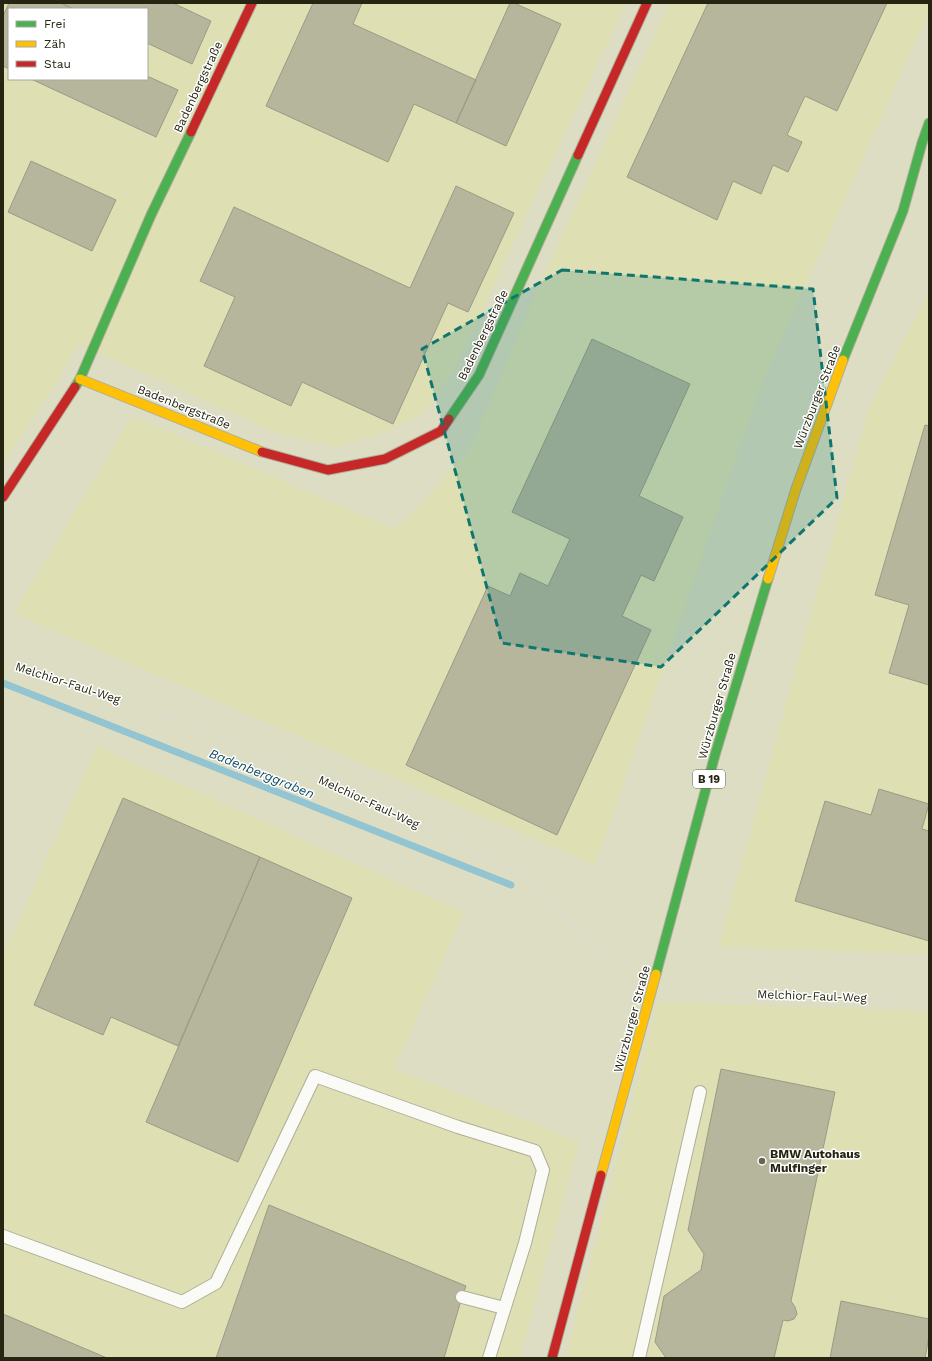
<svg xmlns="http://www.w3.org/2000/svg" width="932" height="1361" font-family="'Work Sans',sans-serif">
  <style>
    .built { fill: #dfdfb4; fill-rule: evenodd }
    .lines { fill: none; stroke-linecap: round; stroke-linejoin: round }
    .stream { stroke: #92c4d1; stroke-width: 7 }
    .building { fill: #b6b69d; stroke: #9b9b86 }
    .lane-casing { stroke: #aeae99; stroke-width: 14 }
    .fast-casing { stroke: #aeae99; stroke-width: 11 }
    .slow-casing { stroke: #aeae99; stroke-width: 11 }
    .jam-casing { stroke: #aeae99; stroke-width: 11 }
    .path { stroke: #d9dad0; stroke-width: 2.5; stroke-dasharray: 2 3; stroke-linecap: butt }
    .lane { stroke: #fafaf6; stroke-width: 12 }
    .fast { stroke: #4caf50; stroke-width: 9 }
    .slow { stroke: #ffc107; stroke-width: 9 }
    .jam { stroke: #c62828; stroke-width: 9 }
    .marked { fill: #0f766e; fill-opacity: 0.2; stroke: #0f766e; stroke-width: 3; stroke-dasharray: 8 5; stroke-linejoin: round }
    .poi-dot { fill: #656550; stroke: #fff; stroke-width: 1.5 }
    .labels { text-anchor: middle; stroke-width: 3; stroke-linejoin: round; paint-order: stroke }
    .shield { fill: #fff; stroke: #666659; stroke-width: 1 }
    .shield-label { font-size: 11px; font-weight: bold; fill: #252512 }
    .street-label { font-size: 12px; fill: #252512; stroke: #fff }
    .poi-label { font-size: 12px; font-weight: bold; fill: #252512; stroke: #fff; text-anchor: start }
    .water-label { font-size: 13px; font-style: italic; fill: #134d63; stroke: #fff }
  </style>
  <rect width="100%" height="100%" fill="#dcddc2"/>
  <path class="built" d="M3,3H626L454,370L423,414L385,432L338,447L276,433L78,343L65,368L3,464ZM9,9H147V79H9Z
    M669,3H929V12L763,381L595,865L14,613L132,416L394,529L418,507L470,448L540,284Z
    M929,291V954L718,947L868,411Z
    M97,746L464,913L394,1069L579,1141L520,1358H3V955Z
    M658,1002L929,1011V1358H566Z"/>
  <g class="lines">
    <path class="stream" d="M3,683L511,885"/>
  </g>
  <path class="building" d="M9,3H61L73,9H9V69L3,66V16Z
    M61,3H173L211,21L192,64L147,43V9H73Z
    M313,3H362L353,24L476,80L456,123L414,104L388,162L266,106Z
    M510,3H514L561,24L506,146L456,123Z
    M708,3H887L837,111L805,96L787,135L802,142L788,172L773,165L761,194L733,181L717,220L627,177Z
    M147,76L178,90L156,137L31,79H147Z
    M31,161L116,200L92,251L8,212Z
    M456,186L514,213L468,312L448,303L393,424L302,382L291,406L204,366L235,297L200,281L234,207L410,288Z
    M592,339L690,384L639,496L683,517L654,581L641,575L622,616L651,630L557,835L406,765L488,586L510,596L520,573L548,586L570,539L512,512Z
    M925,425L929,426V685L889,673L909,605L875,595Z
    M879,789L929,804L922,829L929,831V941L795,901L825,801L871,815Z
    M123,798L260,857L178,1046L111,1017L103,1035L34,1005Z
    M260,857L352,898L238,1162L146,1122Z
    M721,1069L835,1092L791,1301L795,1307L797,1314L794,1319L788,1321L783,1320L774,1358H666L655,1342L664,1296L701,1270L704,1254L688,1230Z
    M269,1205L466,1286L462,1297L444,1358H216Z
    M841,1301L929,1319V1336L925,1358H830Z
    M3,1314L107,1358H3Z"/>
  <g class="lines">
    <defs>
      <path id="lane" d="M3,1236L182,1302L216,1283L315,1076L458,1127L535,1151L543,1170L525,1243L489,1358
        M462,1297L504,1308
        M639,1358L700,1092"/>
      <path id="fast" d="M843,360L903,211L922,143L929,123
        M75,387L80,379L151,215L191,132
        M449,419L479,375L578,155
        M656,974L715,755L768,579"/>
      <path id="slow" d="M80,379L262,452
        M768,579L796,489L843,360
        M601,1175L656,974"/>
      <path id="jam" d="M191,132L252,3
        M578,155L647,3
        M262,452L328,470L385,459L441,431L449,419
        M3,497L75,387
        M552,1358L601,1175"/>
    </defs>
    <use href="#lane" class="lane-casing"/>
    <use href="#fast" class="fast-casing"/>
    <use href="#slow" class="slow-casing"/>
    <use href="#jam" class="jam-casing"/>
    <path class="path" d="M3,662L179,720L321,779L512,870L546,894L571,923L588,946L615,957
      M695,992L775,993L929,1001"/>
    <use href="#lane" class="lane"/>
    <use href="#fast" class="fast"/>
    <use href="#slow" class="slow"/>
    <use href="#jam" class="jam"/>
  </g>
  <path class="marked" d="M562,270L813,289L837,498L661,667L502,643L422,349Z"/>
  <circle class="poi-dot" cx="762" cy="1161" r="4"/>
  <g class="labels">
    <rect class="shield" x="693" y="770" width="32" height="18" rx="3"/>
    <g class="shield-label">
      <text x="709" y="783">B 19</text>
    </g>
    <g class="street-label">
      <text transform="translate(198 87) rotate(-65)" y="4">Badenbergstraße</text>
      <text transform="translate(483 335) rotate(-64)" y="4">Badenbergstraße</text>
      <text transform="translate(817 397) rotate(-69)" y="4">Würzburger Straße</text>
      <text transform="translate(184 407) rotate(22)" y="4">Badenbergstraße</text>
      <text transform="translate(68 683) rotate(18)" y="4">Melchior-Faul-Weg</text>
      <text transform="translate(717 706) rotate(-74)" y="4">Würzburger Straße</text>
      <text transform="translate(369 802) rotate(25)" y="4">Melchior-Faul-Weg</text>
      <text transform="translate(812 996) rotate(2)" y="4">Melchior-Faul-Weg</text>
      <text transform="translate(632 1019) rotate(-75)" y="4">Würzburger Straße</text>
    </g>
    <g class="poi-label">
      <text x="770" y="1158">BMW Autohaus<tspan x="770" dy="14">Mulfinger</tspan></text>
    </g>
    <g class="water-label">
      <text transform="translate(262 773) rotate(22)" y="5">Badenberggraben</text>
    </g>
  </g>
  <rect width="932" height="1361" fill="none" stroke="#252512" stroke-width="8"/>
  <rect x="8" y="8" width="140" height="72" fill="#ffffff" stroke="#a8a8a0"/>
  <rect x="16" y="21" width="20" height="6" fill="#4caf50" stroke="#a8a8a0"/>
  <text x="44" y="28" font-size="12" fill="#252512">Frei</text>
  <rect x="16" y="41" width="20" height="6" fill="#ffc107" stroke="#a8a8a0"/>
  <text x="44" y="48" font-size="12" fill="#252512">Zäh</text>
  <rect x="16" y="61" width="20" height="6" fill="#c62828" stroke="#a8a8a0"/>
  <text x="44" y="68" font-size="12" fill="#252512">Stau</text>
</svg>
